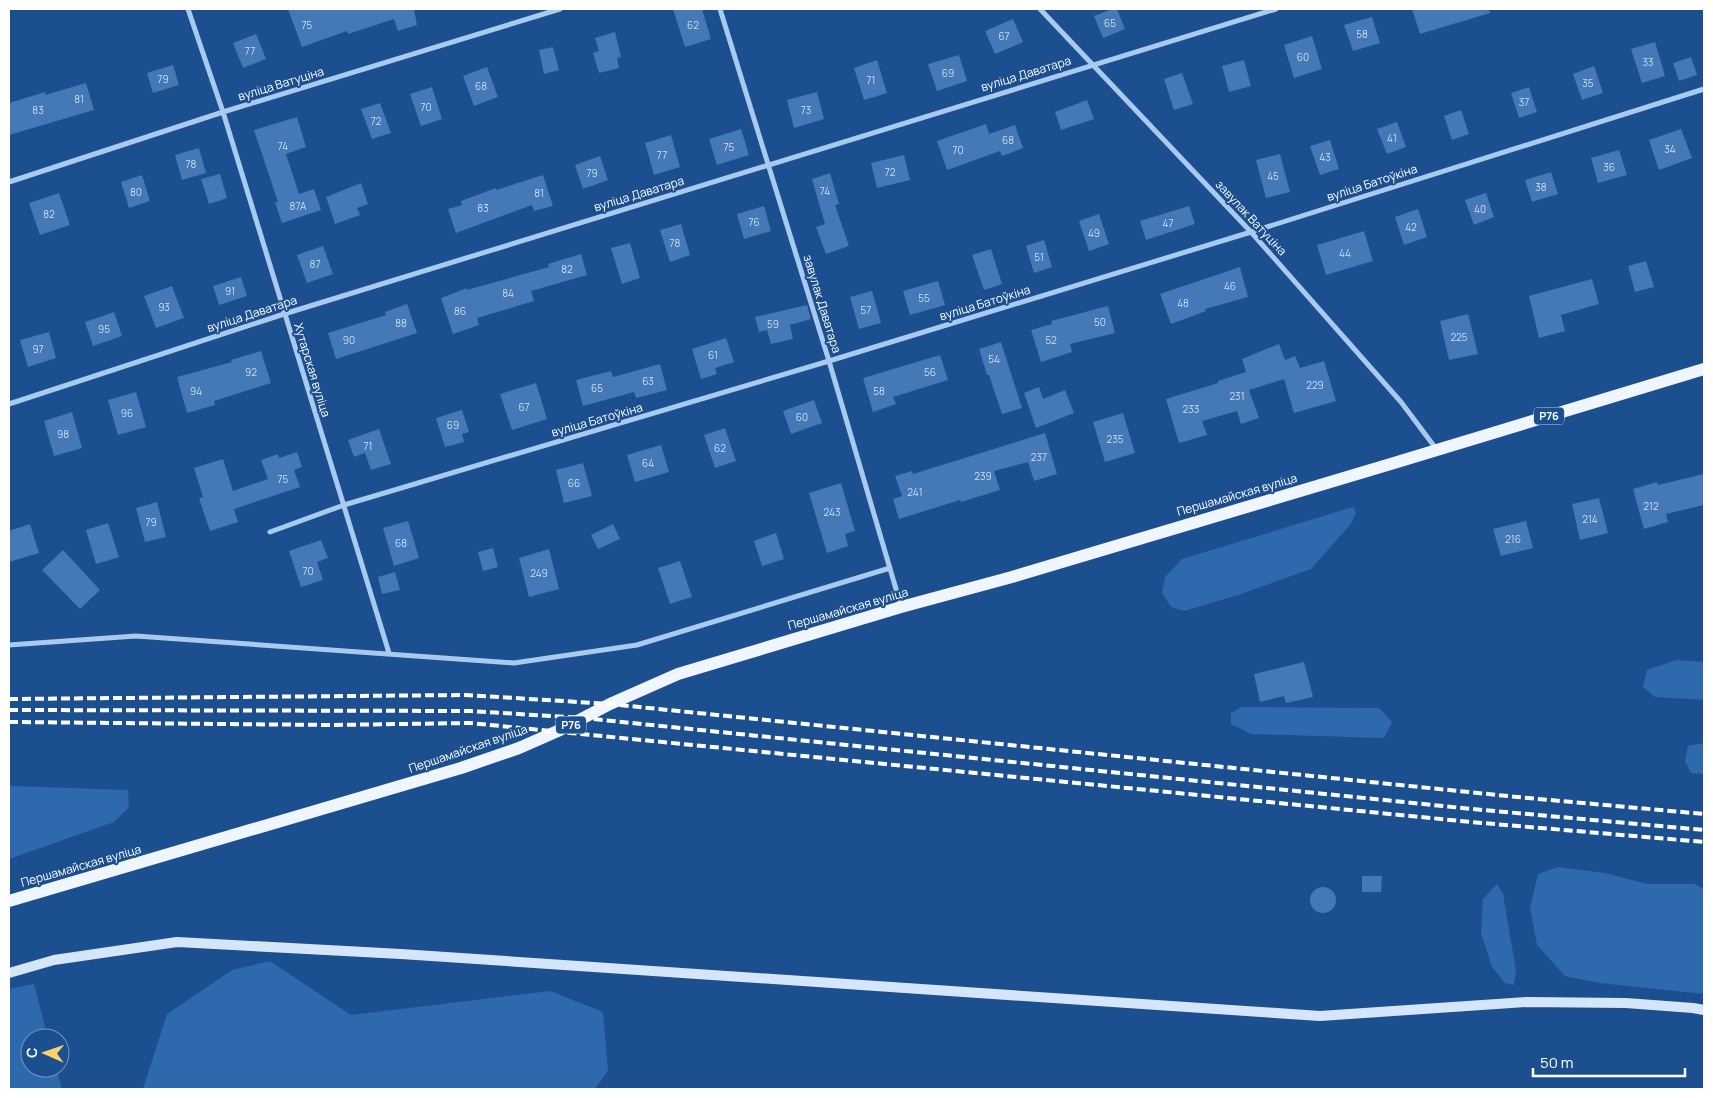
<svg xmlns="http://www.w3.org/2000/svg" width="1713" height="1098" font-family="Manrope,sans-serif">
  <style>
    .green { fill: #2e69ad }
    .building { fill: #4478b7 }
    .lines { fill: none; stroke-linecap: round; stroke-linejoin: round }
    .street { stroke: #a9c9ee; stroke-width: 5 }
    .secondary { stroke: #d6e6fa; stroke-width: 10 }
    .primary { stroke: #f0f6ff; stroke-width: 12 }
    .rail { stroke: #fff; stroke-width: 4; stroke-dasharray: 9 4; stroke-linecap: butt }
    .labels { text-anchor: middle; stroke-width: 4; stroke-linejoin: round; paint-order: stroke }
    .number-label { font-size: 10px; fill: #d0dded }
    .shield { fill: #1b4f8f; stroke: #bbcadd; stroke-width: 1 }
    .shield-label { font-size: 11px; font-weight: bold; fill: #fff }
    .street-label { font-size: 12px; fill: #fff; stroke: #1b4f8f }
  </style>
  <rect width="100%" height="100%" fill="#1b4f8f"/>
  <path class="green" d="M1353,507L1356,513L1351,524L1311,569L1238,595L1184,611L1171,607L1162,593L1165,577L1182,559Z
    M1676,660L1704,662V700L1655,697L1643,687L1647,670Z
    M1242,707L1379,708L1392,722L1384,738L1251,734L1231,724V713Z
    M1704,743V774L1691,773L1685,761L1688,746Z
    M9,786L128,790L129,807L114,822L9,859Z
    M1558,867L1605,873L1647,884H1695L1704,889V994L1600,983L1565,976L1537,945L1530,908L1538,874Z
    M1497,884L1503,894L1516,971L1514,985L1505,983L1492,967L1481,933L1483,899Z
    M270,961L351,1015L550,991L603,1012L608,1071L595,1089H143L167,1014L232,970Z
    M34,984L48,1038H30V1068H56L62,1089H9V989Z"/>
  <path class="building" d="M288,9H414L417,25L398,31L394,19L348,34L347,31L302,47Z
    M673,9H702L711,39L685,47Z
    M1112,9H1117L1125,29L1103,38L1094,16Z
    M1412,9H1489L1490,13L1420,34Z
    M1372,17L1380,43L1353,51L1344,25Z
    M1013,19L1023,42L995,54L985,31Z
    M615,32L621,57L617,58L619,68L599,73L593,53L599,51L595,38Z
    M256,34L266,59L243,68L233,43Z
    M1312,36L1322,69L1294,78L1284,45Z
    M1655,42L1665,76L1642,83L1631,49Z
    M553,47L559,70L544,74L539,50Z
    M959,55L967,81L937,91L928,64Z
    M1691,57L1697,75L1679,81L1673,63Z
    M877,60L887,93L864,100L854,68Z
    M1244,60L1251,86L1229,92L1222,66Z
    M173,65L179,85L153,93L147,73Z
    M1594,66L1603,93L1582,100L1573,74Z
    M487,67L498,97L474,106L463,76Z
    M1182,73L1193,104L1174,110L1164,79Z
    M86,83L94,110L9,135V103L45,92V95Z
    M432,87L442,119L421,126L410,94Z
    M1529,87L1537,112L1519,118L1511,93Z
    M817,92L824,119L794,128L787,100Z
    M1087,100L1094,119L1061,130L1055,112Z
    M380,103L391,133L372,139L361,109Z
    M1461,110L1469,134L1452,140L1444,116Z
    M297,117L306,147L286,154L299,194L314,189L321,210L282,223L275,202H278L254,130Z
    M1397,122L1406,147L1387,154L1377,129Z
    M986,124L989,134L1015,125L1023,148L1002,156L1000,151L947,170L937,141Z
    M741,129L749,155L717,165L709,139Z
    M1681,129L1692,158L1659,170L1649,140Z
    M671,135L680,167L654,175L645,143Z
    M1330,140L1339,169L1320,175L1310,146Z
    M199,148L206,173L182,180L175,155Z
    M1619,150L1627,175L1598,183L1591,158Z
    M1280,154L1290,192L1266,198L1256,160Z
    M904,155L910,180L877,188L871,163Z
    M600,156L608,180L583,189L575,165Z
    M1551,172L1558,194L1532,202L1525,180Z
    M830,173L839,204L835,205L849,246L826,254L816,227L825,224L812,179Z
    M220,174L227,198L209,204L201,179Z
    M142,175L150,201L129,208L121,182Z
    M543,175L553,206L534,211L532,205L456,233L448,209L462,205L461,201L496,188V190Z
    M361,183L368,204L357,208L360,215L335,224L326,197Z
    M59,193L70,225L40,235L29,203Z
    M1486,193L1494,217L1474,225L1465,200Z
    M764,206L771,231L744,239L737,214Z
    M1189,206L1195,224L1146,240L1140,221Z
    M1418,209L1427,237L1404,245L1395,217Z
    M1099,214L1109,244L1089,251L1079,221Z
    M681,224L690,255L670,262L660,230Z
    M1364,231L1373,261L1326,275L1317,245Z
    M1044,240L1052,267L1034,273L1026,246Z
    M630,243L640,278L622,284L611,248Z
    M323,246L333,274L307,283L297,255Z
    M991,249L1002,284L984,290L972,255Z
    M581,254L587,275L531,291L534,301L477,318L479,325L453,334L441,298L467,288V290L549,267L548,264Z
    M1646,261L1654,287L1635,292L1628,266Z
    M1240,267L1248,297L1205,309L1206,311L1171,324L1160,294Z
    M241,277L247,296L219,305L213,286Z
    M1592,279L1599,304L1561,315L1565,331L1539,338L1529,296Z
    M938,281L945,305L910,315L903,291Z
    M172,286L184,318L156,328L144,296Z
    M872,291L881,323L859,329L850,297Z
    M407,304L417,333L336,359L328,333L386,315L385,312Z
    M807,305L811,319L790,325L793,339L771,344L767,330L759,332L755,317Z
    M1108,306L1115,333L1070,344L1072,352L1041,362L1031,330L1052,324L1051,321Z
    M114,312L122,336L93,346L85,322Z
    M1468,314L1478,354L1449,360L1440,321Z
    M49,332L56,358L28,367L20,340Z
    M726,338L734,362L715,368L717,374L701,379L692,349Z
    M1001,342L1022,408L1002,414L989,375H987L979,349Z
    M1279,344L1285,360L1295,356L1300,368L1324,361L1336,401L1294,413L1284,379L1249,390L1259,418L1241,424L1237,411L1202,421L1207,435L1179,443L1166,399L1218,383V381L1246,372L1242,359Z
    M261,351L271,383L214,401L215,405L187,413L177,377L232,362L231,360Z
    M940,355L948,380L893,397L896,404L873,412L863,378Z
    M660,364L667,390L636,398L634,392L583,406L576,380L611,371L613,377Z
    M536,383L547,419L512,430L500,394Z
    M1039,387L1043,399L1065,390L1074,413L1036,428L1024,393Z
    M136,392L146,427L118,435L108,400Z
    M814,400L822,423L791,434L783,411Z
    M462,410L469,432L462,434L464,442L445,447L436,418Z
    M72,412L82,448L54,456L44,421Z
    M1123,413L1135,453L1105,462L1093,422Z
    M725,428L736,461L715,468L704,435Z
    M379,429L391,464L371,470L365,453L354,457L348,440Z
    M1045,433L1057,474L1034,481L1028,462L994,471L1000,490L961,502L960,500L899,519L893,499L902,496L895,476L912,471L913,474Z
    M661,445L669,472L635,482L627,455Z
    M297,452L302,467L294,470L300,487L234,509L238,522L210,531L199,498L203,497L194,468L223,459L233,491L268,479L261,460L278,454L279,458Z
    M583,463L592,496L564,503L556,470Z
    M1704,474V505L1666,514L1668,522L1644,529L1633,489L1657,482L1658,485Z
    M841,483L855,531L845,534L848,546L827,553L809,493Z
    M1599,498L1608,533L1580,540L1572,504Z
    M157,502L166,537L145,542L136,508Z
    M408,521L419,558L394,566L383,528Z
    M1526,521L1533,548L1501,556L1493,529Z
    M108,523L119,557L96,564L86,530Z
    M30,524L39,553L9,562V531Z
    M613,524L620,539L598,549L591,535Z
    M776,533L784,559L762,566L754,541Z
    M321,540L328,558L317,562L323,580L301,587L289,551Z
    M493,548L498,567L483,571L478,552Z
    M549,549L559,589L529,597L519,558Z
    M63,550L100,590L80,609L42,570Z
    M680,561L692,597L670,604L658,568Z
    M395,572L400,590L382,594L378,577Z
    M1304,662L1313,697L1286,703L1284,696L1260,702L1254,674Z
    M1362,876H1382L1381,892H1362Z
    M1310 900a13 13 0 1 1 26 0a13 13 0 1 1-26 0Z"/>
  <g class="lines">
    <path class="street" d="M188,9L223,112L389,653
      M720,9L829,361L901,606
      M1040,9L1251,232L1401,402L1437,450
      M9,182L223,112L560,9
      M9,404L284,314L1276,9
      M270,532L344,505L829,361L1251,232L1704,89
      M9,645L136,636L514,663L637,645L890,568"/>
    <path class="secondary" d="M9,973L54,960L177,942L401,954L1320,1016L1527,1002L1626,1003L1693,1008L1704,1010"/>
    <path class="primary" d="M9,901L461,768L519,748L560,730L610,704L678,674L901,607L1012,577L1394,463L1704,369"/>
    <path class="rail" d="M9,699L466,695L610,704L1517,797L1704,814
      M9,710L470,711L583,718L1472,809L1704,830
      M9,722L332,725L470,723L1471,822L1704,842"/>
  </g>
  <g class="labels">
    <g class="number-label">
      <text x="1110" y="27">65</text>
      <text x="307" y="29">75</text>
      <text x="693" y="29">62</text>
      <text x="1362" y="38">58</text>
      <text x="1004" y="40">67</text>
      <text x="250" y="55">77</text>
      <text x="1303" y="61">60</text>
      <text x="1648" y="66">33</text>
      <text x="948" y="77">69</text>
      <text x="163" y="83">79</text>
      <text x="871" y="84">71</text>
      <text x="1588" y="87">35</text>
      <text x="481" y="90">68</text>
      <text x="79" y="103">81</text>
      <text x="1524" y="106">37</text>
      <text x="426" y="111">70</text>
      <text x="38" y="114">83</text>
      <text x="806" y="114">73</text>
      <text x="376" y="125">72</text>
      <text x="1392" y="142">41</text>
      <text x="1008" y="144">68</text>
      <text x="283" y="150">74</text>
      <text x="729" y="151">75</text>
      <text x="1670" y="153">34</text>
      <text x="958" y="154">70</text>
      <text x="662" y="159">77</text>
      <text x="1325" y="161">43</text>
      <text x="191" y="168">78</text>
      <text x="1609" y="171">36</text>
      <text x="890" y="176">72</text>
      <text x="592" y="177">79</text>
      <text x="1273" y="180">45</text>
      <text x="1541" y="191">38</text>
      <text x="825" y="195">74</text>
      <text x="136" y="196">80</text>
      <text x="539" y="197">81</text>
      <text x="298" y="210">87А</text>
      <text x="483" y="212">83</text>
      <text x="1480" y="213">40</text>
      <text x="49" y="218">82</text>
      <text x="754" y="226">76</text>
      <text x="1168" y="227">47</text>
      <text x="1411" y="231">42</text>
      <text x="1094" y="237">49</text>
      <text x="675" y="247">78</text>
      <text x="1345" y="257">44</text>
      <text x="1039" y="261">51</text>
      <text x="315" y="268">87</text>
      <text x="567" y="273">82</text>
      <text x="1230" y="290">46</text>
      <text x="230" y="295">91</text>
      <text x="508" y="297">84</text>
      <text x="924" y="302">55</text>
      <text x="1183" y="307">48</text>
      <text x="164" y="311">93</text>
      <text x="866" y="314">57</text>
      <text x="460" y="315">86</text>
      <text x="1100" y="326">50</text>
      <text x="401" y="327">88</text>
      <text x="773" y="328">59</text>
      <text x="104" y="333">95</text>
      <text x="1459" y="341">225</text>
      <text x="349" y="344">90</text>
      <text x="1051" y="344">52</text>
      <text x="38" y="353">97</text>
      <text x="713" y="359">61</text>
      <text x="994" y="363">54</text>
      <text x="251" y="376">92</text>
      <text x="930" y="376">56</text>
      <text x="648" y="385">63</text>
      <text x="1315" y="389">229</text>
      <text x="597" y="392">65</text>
      <text x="196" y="395">94</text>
      <text x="879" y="395">58</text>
      <text x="1237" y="400">231</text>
      <text x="524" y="411">67</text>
      <text x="1191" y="413">233</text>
      <text x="127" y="417">96</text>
      <text x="802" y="421">60</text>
      <text x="453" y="429">69</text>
      <text x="63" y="438">98</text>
      <text x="1115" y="443">235</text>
      <text x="368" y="450">71</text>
      <text x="720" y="452">62</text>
      <text x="1039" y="461">237</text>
      <text x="648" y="467">64</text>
      <text x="983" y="480">239</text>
      <text x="283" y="483">75</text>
      <text x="574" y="487">66</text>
      <text x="915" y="496">241</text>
      <text x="1651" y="510">212</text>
      <text x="832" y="516">243</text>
      <text x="1590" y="523">214</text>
      <text x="151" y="526">79</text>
      <text x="1513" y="543">216</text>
      <text x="401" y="547">68</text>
      <text x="308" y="575">70</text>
      <text x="539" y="577">249</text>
    </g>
    <g class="shield">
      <rect x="1534" y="407.5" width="30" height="17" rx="4"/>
      <rect x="556" y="716.5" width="30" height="17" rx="4"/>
    </g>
    <g class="shield-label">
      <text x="1549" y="420">Р76</text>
      <text x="571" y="729">Р76</text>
    </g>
    <g class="street-label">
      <text transform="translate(1026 74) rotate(-17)" y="4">вуліца Даватара</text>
      <text transform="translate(281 84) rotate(-17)" y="4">вуліца Ватуціна</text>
      <text transform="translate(1372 183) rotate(-18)" y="4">вуліца Батоўкіна</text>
      <text transform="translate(639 194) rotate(-17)" y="4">вуліца Даватара</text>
      <text transform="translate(1251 218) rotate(47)" y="4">завулак Ватуціна</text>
      <text transform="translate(985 303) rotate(-17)" y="4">вуліца Батоўкіна</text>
      <text transform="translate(822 304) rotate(73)" y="4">завулак Даватара</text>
      <text transform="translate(252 314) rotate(-18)" y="4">вуліца Даватара</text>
      <text transform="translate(312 370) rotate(73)" y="4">Хутарская вуліца</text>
      <text transform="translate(597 420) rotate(-16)" y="4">вуліца Батоўкіна</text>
      <text transform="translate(1237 495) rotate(-16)" y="4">Першамайская вуліца</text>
      <text transform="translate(848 609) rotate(-16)" y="4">Першамайская вуліца</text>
      <text transform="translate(468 749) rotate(-19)" y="4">Першамайская вуліца</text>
      <text transform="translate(81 866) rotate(-16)" y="4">Першамайская вуліца</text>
    </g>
  </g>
  <rect width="1713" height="1098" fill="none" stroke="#ffffff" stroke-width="20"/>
  <g transform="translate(45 1053) rotate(272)"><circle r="24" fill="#1b4f8f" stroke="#7695bc"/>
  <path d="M0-4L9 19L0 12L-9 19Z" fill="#ffd166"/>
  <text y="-8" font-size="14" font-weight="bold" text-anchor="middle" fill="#ffffff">С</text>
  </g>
  <path d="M1533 1068v8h152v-8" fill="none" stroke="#ffffff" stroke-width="2.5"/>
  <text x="1540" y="1068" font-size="15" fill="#ffffff" stroke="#1b4f8f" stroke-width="4" paint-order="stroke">50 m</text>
</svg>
